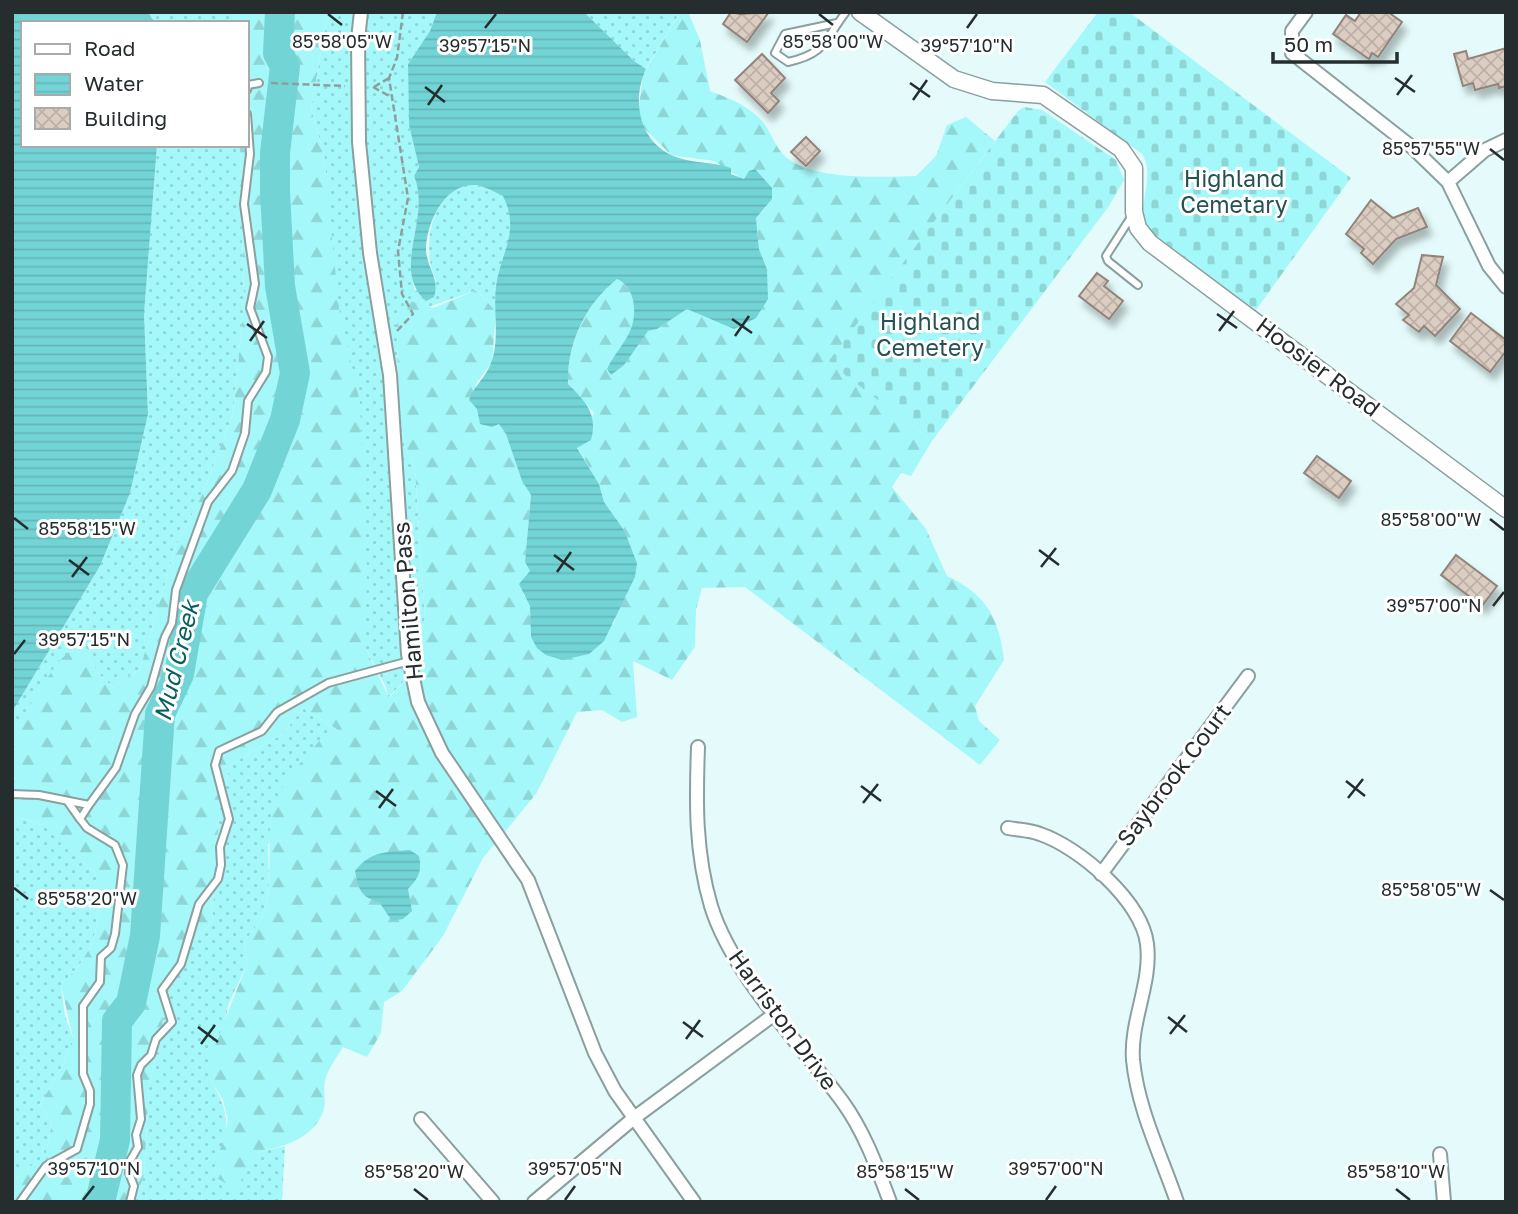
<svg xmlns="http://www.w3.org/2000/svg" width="1518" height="1214" font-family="'Golos Text',sans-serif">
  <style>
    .grass { fill: url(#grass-dots) }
    .forest { fill: url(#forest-firs) }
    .cemetery { fill: url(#cemetery-stones) }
    .water { fill: url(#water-rules) }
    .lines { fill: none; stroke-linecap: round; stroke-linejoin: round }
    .river { stroke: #73d4d6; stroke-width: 30 }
    .building { fill: url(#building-cross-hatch); stroke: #92847a; stroke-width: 2; filter: url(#shadow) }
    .service-casing { stroke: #8b9f9f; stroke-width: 10 }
    .minor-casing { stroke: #8b9f9f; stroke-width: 16 }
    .tertiary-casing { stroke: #8b9f9f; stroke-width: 19 }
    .path { stroke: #8e9e9e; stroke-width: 2.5; stroke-dasharray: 7 3.5; stroke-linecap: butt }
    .service { stroke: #fff; stroke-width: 6 }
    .minor { stroke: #fff; stroke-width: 12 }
    .tertiary { stroke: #fff; stroke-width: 16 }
    .ticks { fill: none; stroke: #252d2e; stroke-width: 2.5 }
    .labels { text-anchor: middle; stroke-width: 6; stroke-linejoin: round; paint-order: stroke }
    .park-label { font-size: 23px; fill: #265253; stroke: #fff }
    .street-label { font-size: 23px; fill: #252d2e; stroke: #fff }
    .water-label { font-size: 24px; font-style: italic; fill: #085f61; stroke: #fff }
    .ticks-label { font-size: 18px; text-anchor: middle; fill: #252d2e; stroke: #fff; stroke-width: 6; stroke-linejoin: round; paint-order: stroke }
  </style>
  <defs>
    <pattern id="grass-dots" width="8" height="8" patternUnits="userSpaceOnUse" patternTransform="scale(1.75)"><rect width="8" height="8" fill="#a5f8f9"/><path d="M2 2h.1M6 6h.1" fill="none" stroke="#8ed5d6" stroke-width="1.8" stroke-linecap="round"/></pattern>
    <pattern id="forest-firs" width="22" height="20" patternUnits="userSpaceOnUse" patternTransform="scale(1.75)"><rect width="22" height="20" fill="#a5f8f9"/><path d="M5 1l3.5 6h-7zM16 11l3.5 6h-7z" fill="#8ed5d6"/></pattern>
    <pattern id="cemetery-stones" width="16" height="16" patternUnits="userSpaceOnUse" patternTransform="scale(1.75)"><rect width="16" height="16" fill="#a5f8f9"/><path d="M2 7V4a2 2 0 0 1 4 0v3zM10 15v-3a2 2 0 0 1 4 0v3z" fill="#8ed5d6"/></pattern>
    <pattern id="water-rules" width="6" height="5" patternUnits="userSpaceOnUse" patternTransform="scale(1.75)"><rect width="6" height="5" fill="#73d4d6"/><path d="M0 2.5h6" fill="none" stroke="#63b6b8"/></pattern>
    <pattern id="building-cross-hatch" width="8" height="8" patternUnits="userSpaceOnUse" patternTransform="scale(1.75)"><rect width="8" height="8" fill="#dccdc2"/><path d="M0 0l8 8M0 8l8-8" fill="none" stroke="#bdb0a7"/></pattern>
    <filter id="shadow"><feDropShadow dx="4.5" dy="8" stdDeviation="3.5" flood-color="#0004"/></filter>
  </defs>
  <rect width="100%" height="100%" fill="#e5fbfb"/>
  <path class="grass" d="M148,12H232L234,23H155Z
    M328,12H437L430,31L408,64L409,125L419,167L414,176C430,213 404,252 415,291L436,280C417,243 438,167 488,189C492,191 500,193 503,196C523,216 500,263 496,285C495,293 496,303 496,312L477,290L397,318L398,408L405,445L415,470L425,617L417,667L388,698L386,687L365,647L324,155L311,109Z
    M584,12H680L646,69L634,61Z
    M157,145H240L244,304L233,414L202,495L176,546L140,669L113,687L99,674L85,652L12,733V712L100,566L130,493L148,414L144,314Z
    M303,708L338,730L268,844L269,885L265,914L245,941L247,964L229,1003L211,1081C236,1122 225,1133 213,1176L257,1153L285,1146L282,1202H135L144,1175L149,1089L174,965L212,921L219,814L230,765L283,734Z
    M12,817C33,818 58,832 73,847C82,858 86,867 99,876C99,927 99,948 61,985L65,1016L73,1038L60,1071L40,1104L52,1123L45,1159L12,1176Z"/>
  <path class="forest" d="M232,12H328L311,109L324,155L339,308L360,403L367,571L365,647L389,698L417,667L425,617L415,470L405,445L398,408L397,318L410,301L433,308L477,290L496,312L492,362L475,385L506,434L522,481L531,495L525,562L530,571L523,594L531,606L532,621L614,624L617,611L627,594L624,530L604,502L599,484L577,447L594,413L568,384C567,343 586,305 617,279C641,291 637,323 626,343C621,352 613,357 607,369L648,331L657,329L687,309L767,269L759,249L756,218L767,206L744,180L714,161L671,155L643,127L638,114L643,75L680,12H688L700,40L710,91C729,98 747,105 761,120C774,134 774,151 793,162C823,180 882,177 916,176L936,156L947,125L966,117L995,141L829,362L932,441L911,476L901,473L892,487L926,529L947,576C987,595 999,618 1004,660L975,706L979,721L1000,740L980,765L745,587L702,588L696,610L695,647L672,680L633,661L637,717L622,722L602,710L577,712L536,794L483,858L443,936L402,991L384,1002L381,1033L367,1057L343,1047C337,1057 327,1070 325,1081C323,1090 326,1100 324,1109C315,1139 283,1146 257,1153L236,1189L213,1176L228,1120L223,1100L211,1081L212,1053L247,964L245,941L265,914L269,885L270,819L285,781L321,739L338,730L303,708L283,734L230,765L219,814L212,921L174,965L149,1089L144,1175L135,1202H12V1176L45,1158L52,1123L40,1104L60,1071L73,1038L61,985C99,948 99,927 99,876C86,867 82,858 72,847C58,832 33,818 12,817V733L57,663L72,649L85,652L99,674L113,687L140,669L176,546L202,495L233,414L244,304L240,145H247V23H234Z"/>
  <path class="cemetery" d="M1098,12H1129L1351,178L1256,310L1148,230C1134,208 1157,177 1142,154L1045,82Z
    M1024,107L1042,110L1116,160L1124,180L1109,206L932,441L828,362L1018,111Z"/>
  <path class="water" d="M12,12H148L155,23H23V145H157L144,314L148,414L130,493L100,566L12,712Z
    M437,12H584L634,61L646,69C632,99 638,139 671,155C689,164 712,161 731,168V174L744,179L749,171L755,169L772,188V199L756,218L759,249L767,269L768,299L756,318L734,329L687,309L657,329L648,331L624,365L611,375L607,369C619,344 639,333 633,300C631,291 626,283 617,279C585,305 567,343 568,384C586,402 598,414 591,440L577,448L599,484L604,502L624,530L637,563L635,577L604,641L589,654L562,660L546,655L537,648L531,637L530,606L519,584L530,571L525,562L531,495L522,481L506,434L499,424L492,427L480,424L477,409L469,400C474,386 486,377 491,363C500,340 493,311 496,286C500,254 521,232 503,196C494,192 483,185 473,185C443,185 426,225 426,250C427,268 440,279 434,297L426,301C390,269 432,219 414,176L419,167L409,125L408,64L430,31Z
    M410,850L419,856C422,871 419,878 408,889L412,911L403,919L392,921L379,902C361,898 358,888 355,871C370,851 387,852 410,850Z"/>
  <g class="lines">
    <path class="river" d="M100,1202L115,1140L117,1021L131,1003L145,936L160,714L179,674L193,593L257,490L285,420L295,373L280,286L275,192V153L285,66L278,53L280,12"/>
  </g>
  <path class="building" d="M731,12L740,14L769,12L747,42L723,24Z
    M1361,12H1388L1402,22L1378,57L1372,53L1369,59L1333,34L1346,15L1355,21Z
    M1506,48V86L1499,88L1498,84L1475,90L1473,83L1463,86L1454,54L1466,51L1468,59Z
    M762,54L785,78L771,93L779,101L768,113L735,80Z
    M806,137L820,151L806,166L791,152Z
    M1371,200L1393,218L1418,208L1427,227L1396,239L1373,264L1361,253L1364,249L1346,234Z
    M1422,255L1443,257L1436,285L1460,309L1435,336L1424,326L1419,332L1403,320L1409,315L1396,304L1414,288Z
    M1097,273L1108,281L1104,286L1123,301L1109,319L1079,296Z
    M1471,313L1506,340V351L1490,372L1450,341Z
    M1317,456L1351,481L1339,498L1304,473Z
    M1456,555L1497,586L1482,606L1441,575Z"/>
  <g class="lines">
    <defs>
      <path id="service" d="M837,23L785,34L775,53L788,62C826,54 825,39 846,12
        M247,90L248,85L259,83
        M1133,214L1106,256L1108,261L1138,285
        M12,794L39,795L89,805L116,768L135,714L151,687L165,637L172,623L176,590L208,502L232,471L245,433L248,401L266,372L268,357L250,308L255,284L244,204L250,154L247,114
        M68,802L80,819L89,805
        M20,1202L46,1166L77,1149L90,1104V1091L83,1074V1006L100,982L101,957L111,948L115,934L123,865L115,845L87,828L80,819
        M130,1202L134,1186L129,1173L130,1161L138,1147L136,1135L141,1119L137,1075L141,1065L151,1055L156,1039L172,1022L162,990L181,964L199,904L218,879L221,865L220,847L229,819L215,765L219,751L262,731L277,712L328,683L409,661"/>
      <path id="minor" d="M361,12L358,39L359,142L370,253L390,375L408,654L418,702L442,753L528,880L595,1053L615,1091L694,1202
        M1306,12L1292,31V53L1413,148L1448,182L1489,266L1506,287
        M1448,182L1485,150L1506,140
        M698,747C696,801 695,852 711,906C731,972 800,1044 842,1101C864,1131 877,1167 890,1202
        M1008,828C1019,830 1030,830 1040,834C1079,847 1142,901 1147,944C1152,983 1130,1021 1133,1060C1138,1110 1161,1155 1177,1202
        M1101,874L1248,676
        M421,1119L493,1202
        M1440,1154L1444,1202
        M534,1202L634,1118L776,1013"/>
      <path id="tertiary" d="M860,12L954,79L992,91L1043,95L1121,149L1134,168V212L1138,228L1150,243L1506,509"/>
    </defs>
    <use href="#service" class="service-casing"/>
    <use href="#minor" class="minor-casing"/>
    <use href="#tertiary" class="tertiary-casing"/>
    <path class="path" d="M271,83L345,86
      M373,87L391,97
      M374,87L389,78
      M397,331L413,314L402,294L398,251L408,198L389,78L397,58L403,12"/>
    <use href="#service" class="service"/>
    <use href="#minor" class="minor"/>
    <use href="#tertiary" class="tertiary"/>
  </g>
  <path class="ticks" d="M328,14L342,25M819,14L833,25M485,28L496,14M967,28L977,14M1395,78L1415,92M910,83L930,97M425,87L445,102M1397,95L1412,75M913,100L927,80M428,105L442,85M1490,149L1504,160M1217,314L1237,328M732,319L752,333M247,324L267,338M1219,331L1234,311M735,336L749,316M250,341L264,321M14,518L28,529M1490,519L1504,530M1039,550L1059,565M554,555L574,570M69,560L89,575M1041,567L1056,548M557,572L571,552M72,577L87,557M1493,606L1504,592M14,654L25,640M1346,781L1365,796M861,786L881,801M376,791L396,806M1348,798L1363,779M863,803L878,784M379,808L393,789M14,888L28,899M1490,890L1504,900M1168,1017L1187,1032M683,1022L703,1037M198,1027L218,1042M1170,1034L1185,1015M686,1039L700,1020M201,1044L215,1025M414,1189L428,1200M905,1189L919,1200M1396,1189L1410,1200M83,1200L94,1186M565,1200L575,1186M1046,1200L1056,1186"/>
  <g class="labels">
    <g class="park-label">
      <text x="1234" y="187">Highland<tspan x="1234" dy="26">Cemetary</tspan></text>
      <text x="930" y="330">Highland<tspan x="930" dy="26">Cemetery</tspan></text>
    </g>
    <g class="street-label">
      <text transform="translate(1318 367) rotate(37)" y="8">Hoosier Road</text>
      <text transform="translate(408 601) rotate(-95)" y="8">Hamilton Pass</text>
      <text transform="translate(1174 775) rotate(-53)" y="8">Saybrook Court</text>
      <text transform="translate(783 1020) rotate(54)" y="8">Harriston Drive</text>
    </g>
    <g class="water-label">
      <text transform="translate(177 661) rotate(-76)" y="8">Mud Creek</text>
    </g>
  </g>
  <g class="ticks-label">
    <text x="342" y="48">85°58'05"W</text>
    <text x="833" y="48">85°58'00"W</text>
    <text x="485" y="52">39°57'15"N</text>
    <text x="967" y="52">39°57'10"N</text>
    <text x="1431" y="155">85°57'55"W</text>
    <text x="1431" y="526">85°58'00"W</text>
    <text x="87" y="535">85°58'15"W</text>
    <text x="1434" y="612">39°57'00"N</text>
    <text x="84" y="646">39°57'15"N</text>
    <text x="1431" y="896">85°58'05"W</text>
    <text x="87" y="905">85°58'20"W</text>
    <text x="94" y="1175">39°57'10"N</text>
    <text x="575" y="1175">39°57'05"N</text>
    <text x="1056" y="1175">39°57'00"N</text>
    <text x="414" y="1178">85°58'20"W</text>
    <text x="905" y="1178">85°58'15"W</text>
    <text x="1396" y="1178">85°58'10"W</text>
  </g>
  <rect width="1518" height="1214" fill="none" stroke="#252d2e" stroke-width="28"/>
  <rect x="21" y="21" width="228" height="126" fill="#ffffff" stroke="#a8abab" stroke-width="2"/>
  <rect x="35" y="44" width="35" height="10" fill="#ffffff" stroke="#a8abab" stroke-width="2"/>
  <text x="84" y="56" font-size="21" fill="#252d2e">Road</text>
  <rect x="35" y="74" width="35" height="21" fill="url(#water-rules)" stroke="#a8abab" stroke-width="2"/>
  <text x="84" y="91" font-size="21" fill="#252d2e">Water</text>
  <rect x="35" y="108" width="35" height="21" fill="url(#building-cross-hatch)" stroke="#a8abab" stroke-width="2"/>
  <text x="84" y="126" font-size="21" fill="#252d2e">Building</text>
  <path d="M1273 52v10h124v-10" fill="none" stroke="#252d2e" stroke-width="3.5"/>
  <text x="1284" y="52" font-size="21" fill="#252d2e" stroke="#ffffff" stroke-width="5" paint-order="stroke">50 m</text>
</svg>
